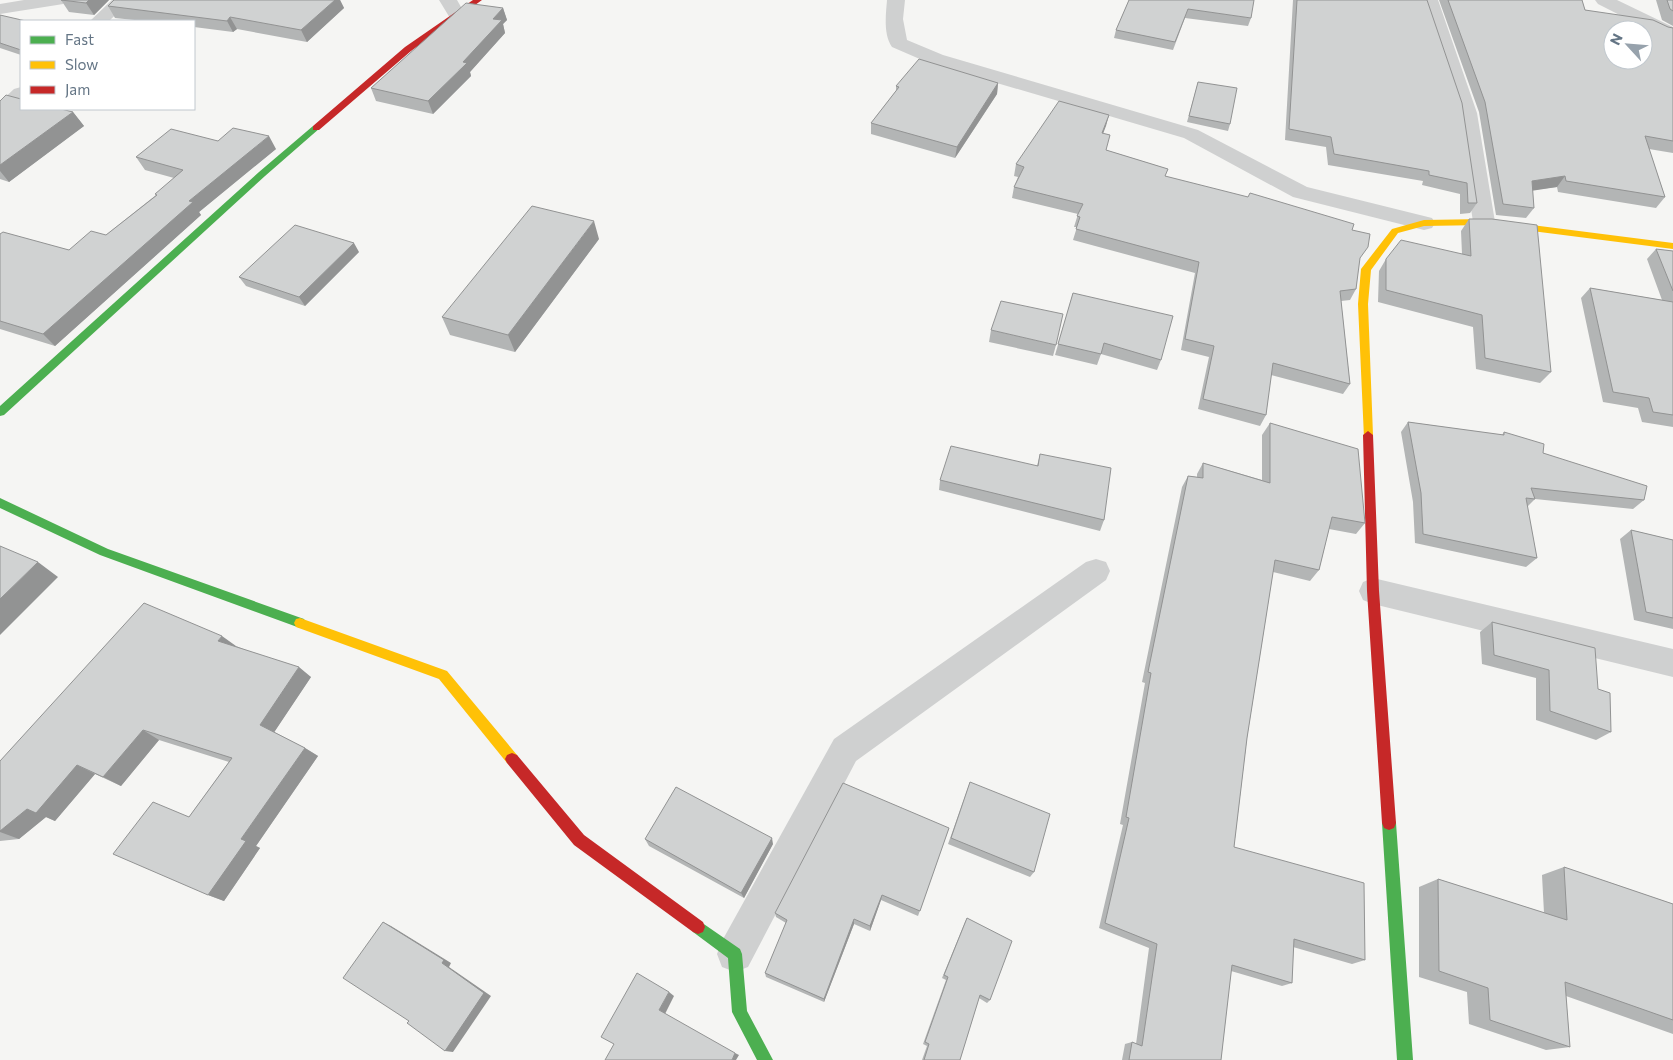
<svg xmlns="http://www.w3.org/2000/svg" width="1673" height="1060" font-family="Commissioner,sans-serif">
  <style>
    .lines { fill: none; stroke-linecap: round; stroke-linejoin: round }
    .street { fill: #cfd0d0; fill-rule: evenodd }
    .fast { fill: #4caf50; fill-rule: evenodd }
    .slow { fill: #ffc107; fill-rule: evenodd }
    .jam { fill: #c62828; fill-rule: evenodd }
    .wall { fill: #b3b5b5 }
    .shaded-wall { fill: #929393 }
    .building { fill: #d0d2d2; stroke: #929393; fill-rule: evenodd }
  </style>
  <rect width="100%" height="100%" fill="#f5f5f3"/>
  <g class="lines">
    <path class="street" d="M24,0H66L63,4L57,5L0,14V4Z
      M112,0H131L109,21H90Z
      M439,0H457L465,14L462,18L456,19L450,18Z
      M887,0H905L903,19L907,40L943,55L1198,130L1307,187L1432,218L1435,223L1432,228L1424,230L1293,197L1184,138L929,63L892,47C883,34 886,14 887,0Z
      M1420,0H1438L1477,113L1495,222L1492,227L1484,229L1476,227L1473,222L1457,113Z
      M1595,0H1617L1673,27V37L1661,36L1598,4Z
      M21,87V103L7,117L0,119V102L14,89Z
      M1096,559L1106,562L1110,571L1106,580L856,761L748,967L735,972L722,967L717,954L722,941L834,739L1086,562Z
      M1373,578L1673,649V677L1373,604L1363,600L1359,591L1363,582Z"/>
    <path class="fast" d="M313,126L320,128L265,176L4,415L0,416V406L259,172Z
      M0,498L108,549L304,619L306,623L304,627L300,628L100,555L0,508Z
      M1389,816L1394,818L1396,823L1413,1060H1397L1382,823L1384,818Z
      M698,920L740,949L742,954L747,1011L773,1060H757L732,1012L728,958L693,932L691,927L693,922Z"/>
    <path class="slow" d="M1484,219L1673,243V249L1484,225L1424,226L1398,233L1371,270L1368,304L1373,435L1372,438H1364L1358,304L1361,269L1392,229L1424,220Z
      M300,618L447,671L517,755L519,759L517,763L512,765L507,763L439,679L296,627L294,623L296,619Z"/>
    <path class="jam" d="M473,0H482L411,51L319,130H313V126L405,47Z
      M1368,431L1373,435L1379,591L1396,823L1394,828L1389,830L1384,828L1382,823L1367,591L1363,435Z
      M512,753L517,755L584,835L703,922L705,927L703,932L698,934L693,932L574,845L507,763L505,759L507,755Z"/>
  </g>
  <path class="wall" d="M61,0H109L94,15L69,12Z
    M114,0H340L344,8L307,42L237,29L233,32L194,27V21H144L115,18L108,6Z
    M1129,0L1251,18L1248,26L1185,18L1173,50L1114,38L1116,30Z
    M1293,0H1427L1477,203L1470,213L1460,214V194L1422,185L1423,181L1328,165L1326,147L1285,140Z
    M1439,0H1582L1585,10L1673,28V153L1649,149L1665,197L1656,208L1558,192L1557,187L1532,190L1534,208L1526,218L1496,215L1479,112Z
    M1656,0H1673V26L1662,20Z
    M503,8L507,20L503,24L505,33L470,72L471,76L433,114L376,101L371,88Z
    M0,15L21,21V55L0,48Z
    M1198,82L1230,124L1228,131L1187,122Z
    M998,83L997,94L955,158L871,134V123L896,91V86Z
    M0,101L73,112L84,126L9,182L0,179Z
    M1109,115L1103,133L1106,150L1168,169L1165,176L1352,230L1359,260L1356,289L1350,300L1341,301L1350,384L1343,394L1271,375L1266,415L1260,426L1198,409L1209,357L1181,350L1195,273L1073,240L1077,227H1074L1078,214L1012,198L1014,187L1018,177L1014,176L1016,164Z
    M218,141L276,149L199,212L201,215L55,346L0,329V234L69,250L106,235L156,195L174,178L145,170L136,157Z
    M1469,219L1551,372L1540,383L1476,369L1473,327L1378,302L1379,271L1386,259L1462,254L1461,231Z
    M599,239L515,352L450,335L442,317Z
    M1656,249L1673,251V427L1642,422L1638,408L1603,402L1581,298L1590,288L1662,300L1647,259Z
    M359,252L305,306L246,286L239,277Z
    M1073,293L1161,360L1157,370L1101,354L1097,365L1055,355Z
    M991,330L1056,345L1053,356L989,342Z
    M1408,422L1502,435L1504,432L1543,453L1644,500L1633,509L1535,499L1527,507L1537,558L1526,567L1415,543L1413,502L1401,432Z
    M1270,423L1365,523L1356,534L1329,529L1319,570L1310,581L1273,572L1247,738L1234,847L1365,960L1352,964L1293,947L1292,983L1282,986L1231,971L1221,1060H1122L1125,1044L1132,1042L1136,1044L1149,948L1099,928L1123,825L1120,824L1145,683L1142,682L1182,487L1188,476L1197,477V474L1203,463L1262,480V435Z
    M1040,454L1104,520L1100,531L939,490L940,480L1037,466Z
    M1631,530L1673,540V629L1634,620L1620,539Z
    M1492,622L1598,689L1611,732L1596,740L1536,720V678L1482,664L1480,632Z
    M236,646L311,677L274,732L305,748L318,756L256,846L260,848L224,901L208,895L189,817L229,762L159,740L121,786L95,774L55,821L46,817L19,839L0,841V761Z
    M970,782L1034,872L1030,877L948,844Z
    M949,828L918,916L881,900L870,931L854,924L824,1002L766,977L765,973L786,923L776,917L775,913Z
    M645,839L773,844L744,898L649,846Z
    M1564,867L1673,904V1034L1566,996L1570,1047L1546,1050L1469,1024L1467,992L1419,977V887L1438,879L1544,913L1542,875Z
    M967,918L990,1000L987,1003L979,998L960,1060H922L927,1046L923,1044L946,980L942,978L965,922Z"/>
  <path class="shaded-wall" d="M89,0H109L94,15L86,3Z
    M335,0H340L344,8L307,42L301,30Z
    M503,8L507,20L503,24L505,33L470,72L471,76L433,114L428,101L463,62L493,19Z
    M230,17L237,29L233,32L227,21Z
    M998,83L997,94L955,158L957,147Z
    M73,112L84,126L9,182L0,171V165Z
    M1109,115L1106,126L1099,144L1102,133Z
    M269,136L276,149L199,212L201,215L55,346L43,334L189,201Z
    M1565,176L1557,187L1524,192L1532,181Z
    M594,221L599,239L515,352L508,335Z
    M354,243L359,252L305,306L299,297Z
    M38,562L58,577L0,635V599Z
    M222,636L236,646L231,652L218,641Z
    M299,667L311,677L273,734L260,725Z
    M143,730L159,740L121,786L103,777Z
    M305,748L318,756L256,846L260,848L224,901L208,895L241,839Z
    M77,765L95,774L55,821L46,817L19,839L0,832V831Z
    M772,838L773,844L744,898L741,893Z
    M882,895L881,900L870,931V926Z
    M854,919V924L824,1002V999Z
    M383,922L391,926L451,963L449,967L491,996L453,1052L445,1051Z
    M669,992L674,996L665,1014L659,1010Z
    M735,1053L739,1055L736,1060H732Z"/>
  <path class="building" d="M61,0H89L86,3Z
    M114,0H335L301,30L230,17L227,21L108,6Z
    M1129,0H1254L1251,18L1188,9L1175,42L1116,30Z
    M1297,0H1427L1462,103L1477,203H1468L1467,183L1429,175V171L1334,154L1331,137L1289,129Z
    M1448,0H1582L1585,10L1653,20L1668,27L1673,28V141L1645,136L1665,197L1566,181L1565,176L1532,181L1534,208L1503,204L1485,102ZM1613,30H1643V60H1613Z
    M1667,0H1673V11L1670,9Z
    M466,3L503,8L493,19L502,20L463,62L467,63L428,101L371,88Z
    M0,15L26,21H21V50L0,43Z
    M919,59L998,83L957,147L871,123L899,87L896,86Z
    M1198,82L1237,88L1230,124L1189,116Z
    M6,95L21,99V109H61L73,112L0,165V101Z
    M1059,101L1109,115L1102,133L1110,135L1106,150L1168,169L1165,176L1248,197L1250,193L1354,224L1352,230L1370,234L1368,247L1360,258L1356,289L1340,291L1350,384L1273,363L1266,415L1203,399L1214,346L1185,339L1199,262L1076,229L1080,217L1077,216L1083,204L1014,187L1024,167L1016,164Z
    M233,128L269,136L189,201L193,202L43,334L0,321V234L3,232L69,250L91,231L106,235L157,195L155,194L183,170L136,157L171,129L218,141Z
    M532,206L594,221L508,335L442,317Z
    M1469,219H1492L1537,225L1551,372L1485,358L1482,315L1386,290V259L1401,240L1471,256Z
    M295,225L354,243L299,297L239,277Z
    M1656,249L1673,251V291Z
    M1590,288L1673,302V415L1653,412L1649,398L1613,392Z
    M1073,293L1173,316L1161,360L1104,343L1101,354L1058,344Z
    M1001,301L1063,314L1056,345L991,330Z
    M1408,422L1504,435V432L1544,444L1543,453L1647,486L1644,500L1531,488L1535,499L1526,498L1537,558L1423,534L1421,493Z
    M1270,423L1358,449L1365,523L1332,517L1319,570L1275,560L1247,738L1234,847L1364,883L1365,960L1294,939L1292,983L1232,965L1221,1060H1129L1132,1042L1142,1046L1157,944L1105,923L1129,818L1126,817L1151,673L1148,672L1188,476L1203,478V463L1270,483Z
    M951,446L1038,466L1040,454L1111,468L1104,520L940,480Z
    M1631,530L1673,540V618L1646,612Z
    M0,546L38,562L0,599Z
    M144,603L222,636L218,641L299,667L260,725L305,748L241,839L246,841L208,895L113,854L153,802L189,817L232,758L143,730L103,777L77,765L36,813L27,809L0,831V761Z
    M1492,622L1595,648L1598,689L1610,693L1611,732L1550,711L1549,670L1494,655Z
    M970,782L1050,814L1034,872L951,838Z
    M843,783L949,828L920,911L882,895L870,926L854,919L824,999L765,973L787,920L775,913Z
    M676,787L772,838L741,893L645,839Z
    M1564,867L1673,904V1020L1565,982L1570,1047L1490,1020L1488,988L1439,971L1438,879L1567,920Z
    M967,918L1012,941L990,1000L980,995L960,1060H924L929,1044L925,1042L948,977L944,975Z
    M383,922L444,960L442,963L484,993L445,1051L407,1023L409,1021L343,978Z
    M637,973L669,992L659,1010L735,1053L732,1060H605L614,1044L601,1037Z"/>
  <rect x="20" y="20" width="175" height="90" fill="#ffffff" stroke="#c1c8ce"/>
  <rect x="30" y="36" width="25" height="8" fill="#4caf50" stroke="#c1c8ce"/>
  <text x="65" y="45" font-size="15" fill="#647585">Fast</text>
  <rect x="30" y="61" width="25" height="8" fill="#ffc107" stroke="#c1c8ce"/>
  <text x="65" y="70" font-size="15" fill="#647585">Slow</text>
  <rect x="30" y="86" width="25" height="8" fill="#c62828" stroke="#c1c8ce"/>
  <text x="65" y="95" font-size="15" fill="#647585">Jam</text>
  <g transform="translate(1628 45) rotate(296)"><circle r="24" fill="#ffffff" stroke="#c1c8ce"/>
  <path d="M0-4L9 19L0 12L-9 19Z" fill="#97a2ac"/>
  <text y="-8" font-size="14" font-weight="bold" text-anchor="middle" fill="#647585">N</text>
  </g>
</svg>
